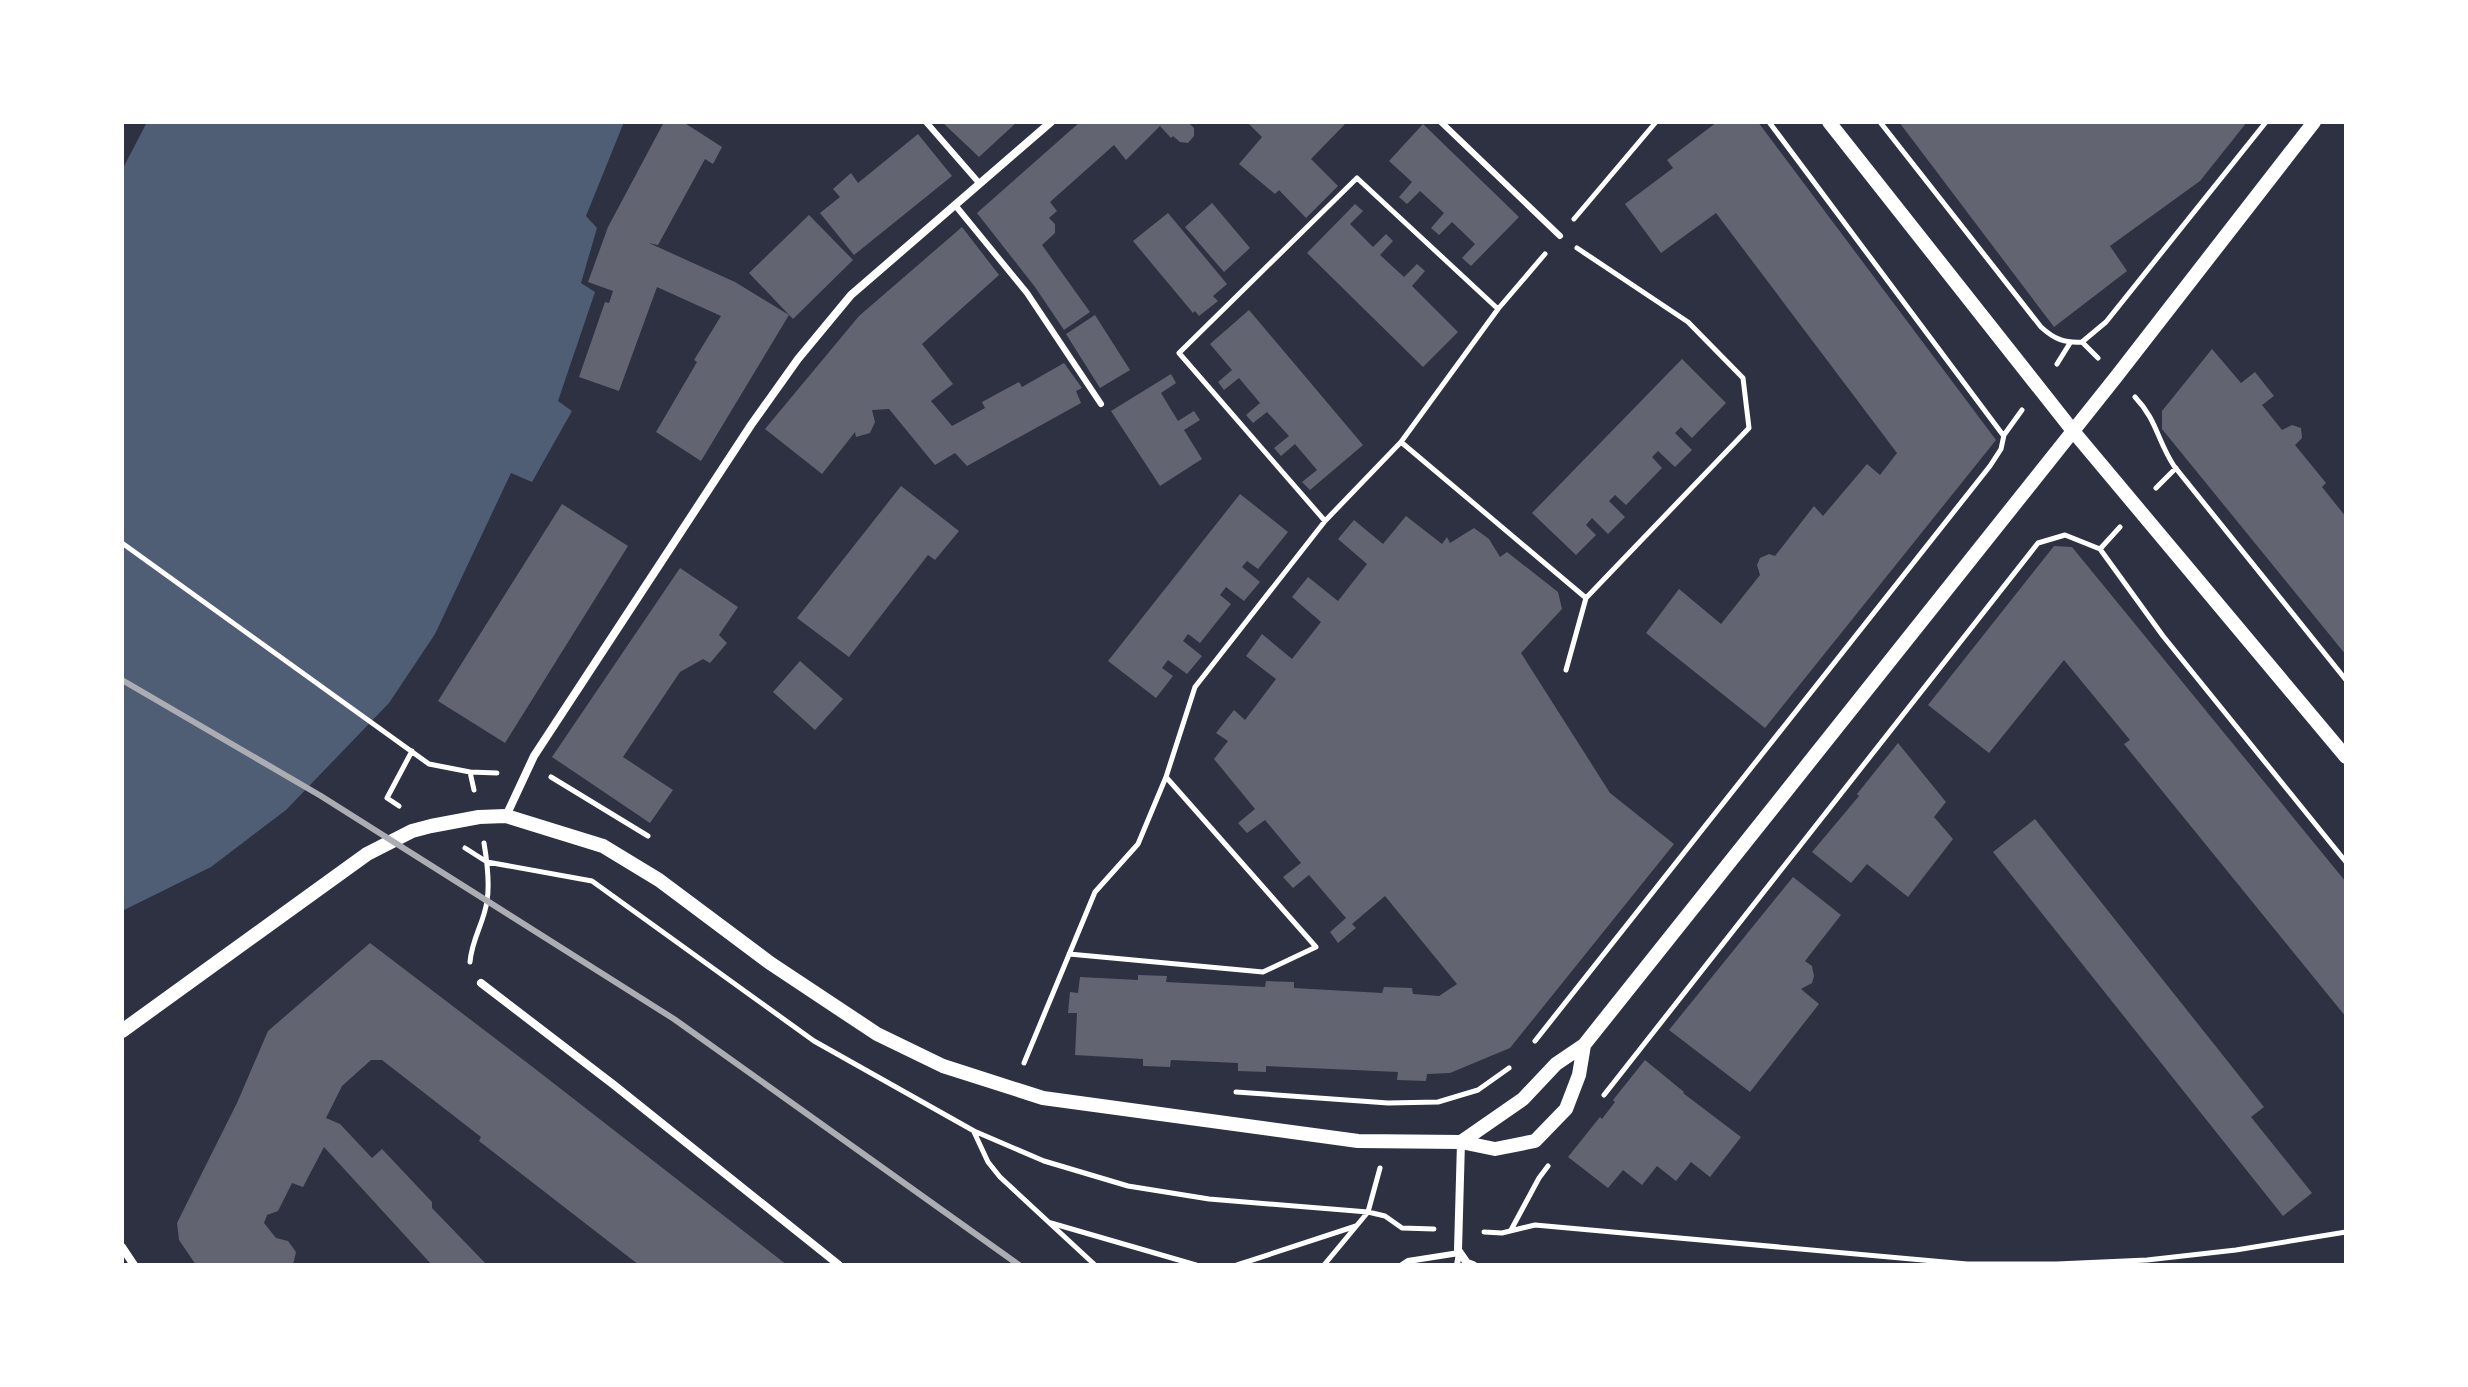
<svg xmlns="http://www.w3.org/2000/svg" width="2468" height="1387" font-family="'Work Sans',sans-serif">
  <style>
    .water { fill: #4f5d75 }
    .building { fill: #626471 }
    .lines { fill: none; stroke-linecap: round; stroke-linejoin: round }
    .path { stroke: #fff; stroke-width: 5 }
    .service { stroke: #fff; stroke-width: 6 }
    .minor { stroke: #fff; stroke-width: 8 }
    .tertiary { stroke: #fff; stroke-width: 14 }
    .rail { stroke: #abadb3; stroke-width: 6 }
  </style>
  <rect width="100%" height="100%" fill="#2d3142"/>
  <path class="water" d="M147,122H624L586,216L597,228L581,283L595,292L558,401L572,411L532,482L511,473L435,634L389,703L286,810L211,867L122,911V170Z"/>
  <path class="building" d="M664,122H683L722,147L713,164L705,159L658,245L649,243L735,282L789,315L701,461L656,432L697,362L694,360L721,316L657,287L619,391L579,377L605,302L609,303L613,291L588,282L608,227Z
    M942,122H1017L979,157Z
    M1080,122H1188L1194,128V136L1188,143L1180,142L1173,136L1171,138L1160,126L1126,160L1114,145L1050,202L1057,211L1049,218L1055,224V233L1042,245L1090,312L1064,330L1035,287L977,213Z
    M1247,122H1347L1311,159L1338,186L1306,218L1279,190L1275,194L1239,164L1262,137Z
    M1717,122H1758L1996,440L1765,728L1646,633L1679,589L1721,624L1760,575L1757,565L1760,558L1769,554L1775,556L1814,506L1823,516L1867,464L1880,475L1897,453L1716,213L1661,253L1625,204L1673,168L1667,160Z
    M1899,122H2247L2200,181L2110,246L2127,271L2054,327Z
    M1423,124L1519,217L1471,266L1462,258L1475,244L1452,222L1439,235L1431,228L1444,213L1420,191L1407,204L1399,197L1412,182L1389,161Z
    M918,134L952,176L854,255L820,213L840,197L833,189L851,173L858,183Z
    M1212,203L1250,248L1224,272L1185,227Z
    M1355,204L1363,211L1350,224L1373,247L1386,234L1393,241L1380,255L1404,277L1417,264L1425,271L1412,286L1458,332L1423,367L1307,253Z
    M1168,213L1227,284L1213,296L1218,301L1199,316L1195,311L1193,313L1133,241Z
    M809,215L853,260L793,319L749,273Z
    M962,227L999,275L922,344L953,384L931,401L952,426L985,408L982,402L1019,382L1022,387L1064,363L1082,388L1076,391L1081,403L967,466L955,453L935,465L889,409L872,410L875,422L870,433L856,437L855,432L822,474L765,429L859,316Z
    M1249,310L1363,445L1310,490L1302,482L1317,470L1295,444L1281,456L1274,448L1289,436L1267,412L1253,423L1246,415L1260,403L1239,378L1224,390L1218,382L1232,370L1210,344Z
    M1095,315L1130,370L1100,388L1066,334Z
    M2212,349L2241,383L2255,372L2274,396L2262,405L2282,430L2292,425L2301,428L2302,438L2295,445L2326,483L2322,487L2346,517V655L2162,429V411Z
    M1682,359L1726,403L1692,438L1681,427L1675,433L1692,450L1675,467L1658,451L1652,457L1662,468L1626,505L1615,495L1609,501L1625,517L1608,534L1592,518L1586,525L1596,535L1576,555L1532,513Z
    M1171,374L1176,383L1161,393L1178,421L1194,411L1200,420L1184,430L1202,459L1160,486L1111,411Z
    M901,486L959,531L935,560L928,555L849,657L797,618Z
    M1240,494L1288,532L1258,569L1247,561L1242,567L1260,582L1244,601L1226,587L1220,595L1231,604L1200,643L1188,634L1183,641L1202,656L1187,674L1168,660L1162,668L1173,676L1156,698L1108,661Z
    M562,504L628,546L505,743L438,701Z
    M1406,516L1442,544L1447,537L1450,543L1474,528L1489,539L1500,557L1507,552L1558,592L1562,609L1521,653L1610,793L1674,844L1510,1048L1450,1073L1427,1074L1426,1081L1397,1080L1398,1072L1266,1066V1072L1238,1071V1063L1171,1060L1170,1067L1143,1066V1059L1075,1055L1077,1013H1068L1070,992L1078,993L1080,977L1138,980V975L1167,976L1166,982L1265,987L1266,981L1294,982V988L1382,993L1384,987L1412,988L1413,994L1439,996L1457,984L1385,896L1352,924L1356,928L1338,943L1330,932L1346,918L1309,875L1293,888L1283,877L1301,863L1265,820L1247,833L1238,823L1255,809L1214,759L1228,741L1216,733L1234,710L1245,720L1276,679L1246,656L1262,634L1292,659L1321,622L1292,597L1308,577L1338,601L1367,564L1338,539L1354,520L1383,544Z
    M2054,546L2072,547L2346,882V1017L2124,744L2130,740L2064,660L1989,753L1928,705Z
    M680,568L738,607L719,635L727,643L710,663L703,659L680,672L623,757L673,790L650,823L552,757Z
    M800,661L843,699L815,730L773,692Z
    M1898,743L1946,802L1934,817L1953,839L1908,897L1867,864L1851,883L1812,852L1859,796L1857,794Z
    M2035,819L2264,1107L2251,1117L2312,1193L2283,1216L1993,852Z
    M1793,877L1841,915L1805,961L1812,966L1814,976L1812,983L1801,989L1819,1004L1750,1092L1669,1030Z
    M370,943L534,1068L787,1265H639L479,1141L481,1137L382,1060H371L342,1086L326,1118L340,1124L372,1158L382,1149L432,1202V1208L487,1265H432L324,1147L303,1187L292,1183L278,1211L267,1215L264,1223L276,1238L288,1241L296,1252L293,1265H196L179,1240L177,1223L237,1103L268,1031Z
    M1645,1060L1684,1092L1683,1093L1741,1137L1710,1177L1691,1162L1676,1181L1657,1166L1642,1185L1623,1170L1608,1188L1568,1157L1600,1117L1602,1119L1615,1102L1613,1100Z"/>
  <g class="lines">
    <path class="path" d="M1769,122L2003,435
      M1880,122L2041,327C2054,339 2064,343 2082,342L2098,358
      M1574,219L1656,122
      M2082,342L2106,322L2266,122
      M2057,364L2070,343
      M2135,397C2157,420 2157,440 2174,466L2346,680
      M1401,442L1586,598
      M2156,488L2176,468
      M1325,521L1179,353L1357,178L1498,309
      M122,543L429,764L470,772L474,790
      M2100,549L2163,636L2346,862
      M1566,670L1586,598L1749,428L1743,378L1688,322L1577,248
      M470,772L497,773
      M551,777L648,836
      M399,806L387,798L412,751
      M465,848L487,862L592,881L814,1041L974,1131L1044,1161L1128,1186L1209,1199L1368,1212L1385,1216L1402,1228L1434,1229
      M1069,954L1263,972L1316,947L1166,777
      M470,962C472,938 484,923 487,901C490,883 487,861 484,843
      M1535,1041L1990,466L2001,449L2004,435L2022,410
      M1024,1063L1095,892L1138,844L1166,777L1195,687L1325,521L1401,442L1498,309L1545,254
      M1236,1092L1388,1103L1438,1102L1478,1090L1509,1068
      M1604,1095L2038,543L2065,535L2100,549L2120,527
      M974,1132L988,1162L1000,1177L1095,1265
      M1051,1223L1196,1265
      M1511,1230L1539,1178L1548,1166
      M1484,1232L1502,1233L1535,1225L1967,1264H2057L2147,1260L2236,1250L2346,1232
      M1237,1265L1356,1226
      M1324,1265L1368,1212L1380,1168"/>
    <path class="service" d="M926,122L980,184
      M1441,122L1560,236
      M955,205L1027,293L1101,404
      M1402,1265L1408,1261L1459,1253L1457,1265"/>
    <path class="minor" d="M506,816L534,756L751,425L798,359L851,295L1051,122
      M481,983L614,1085L839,1265
      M1461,1142L1458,1250L1467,1263L1473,1265
      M122,1247L134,1265"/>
    <path class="tertiary" d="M1829,122L2073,431L2346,757
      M122,1031L367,854L412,831L431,826L479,817L506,816L603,846L659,880L770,963L877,1034L943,1066L1043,1098L1358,1141L1461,1142L1495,1149L1535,1141L1566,1109L1579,1075L1584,1045
      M1461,1142L1523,1099L1556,1064L1584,1045L2116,377L2314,122"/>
    <path class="rail" d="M122,680L321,796L674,1019L1019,1265"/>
  </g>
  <rect width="2468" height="1387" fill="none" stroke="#ffffff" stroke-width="248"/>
</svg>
